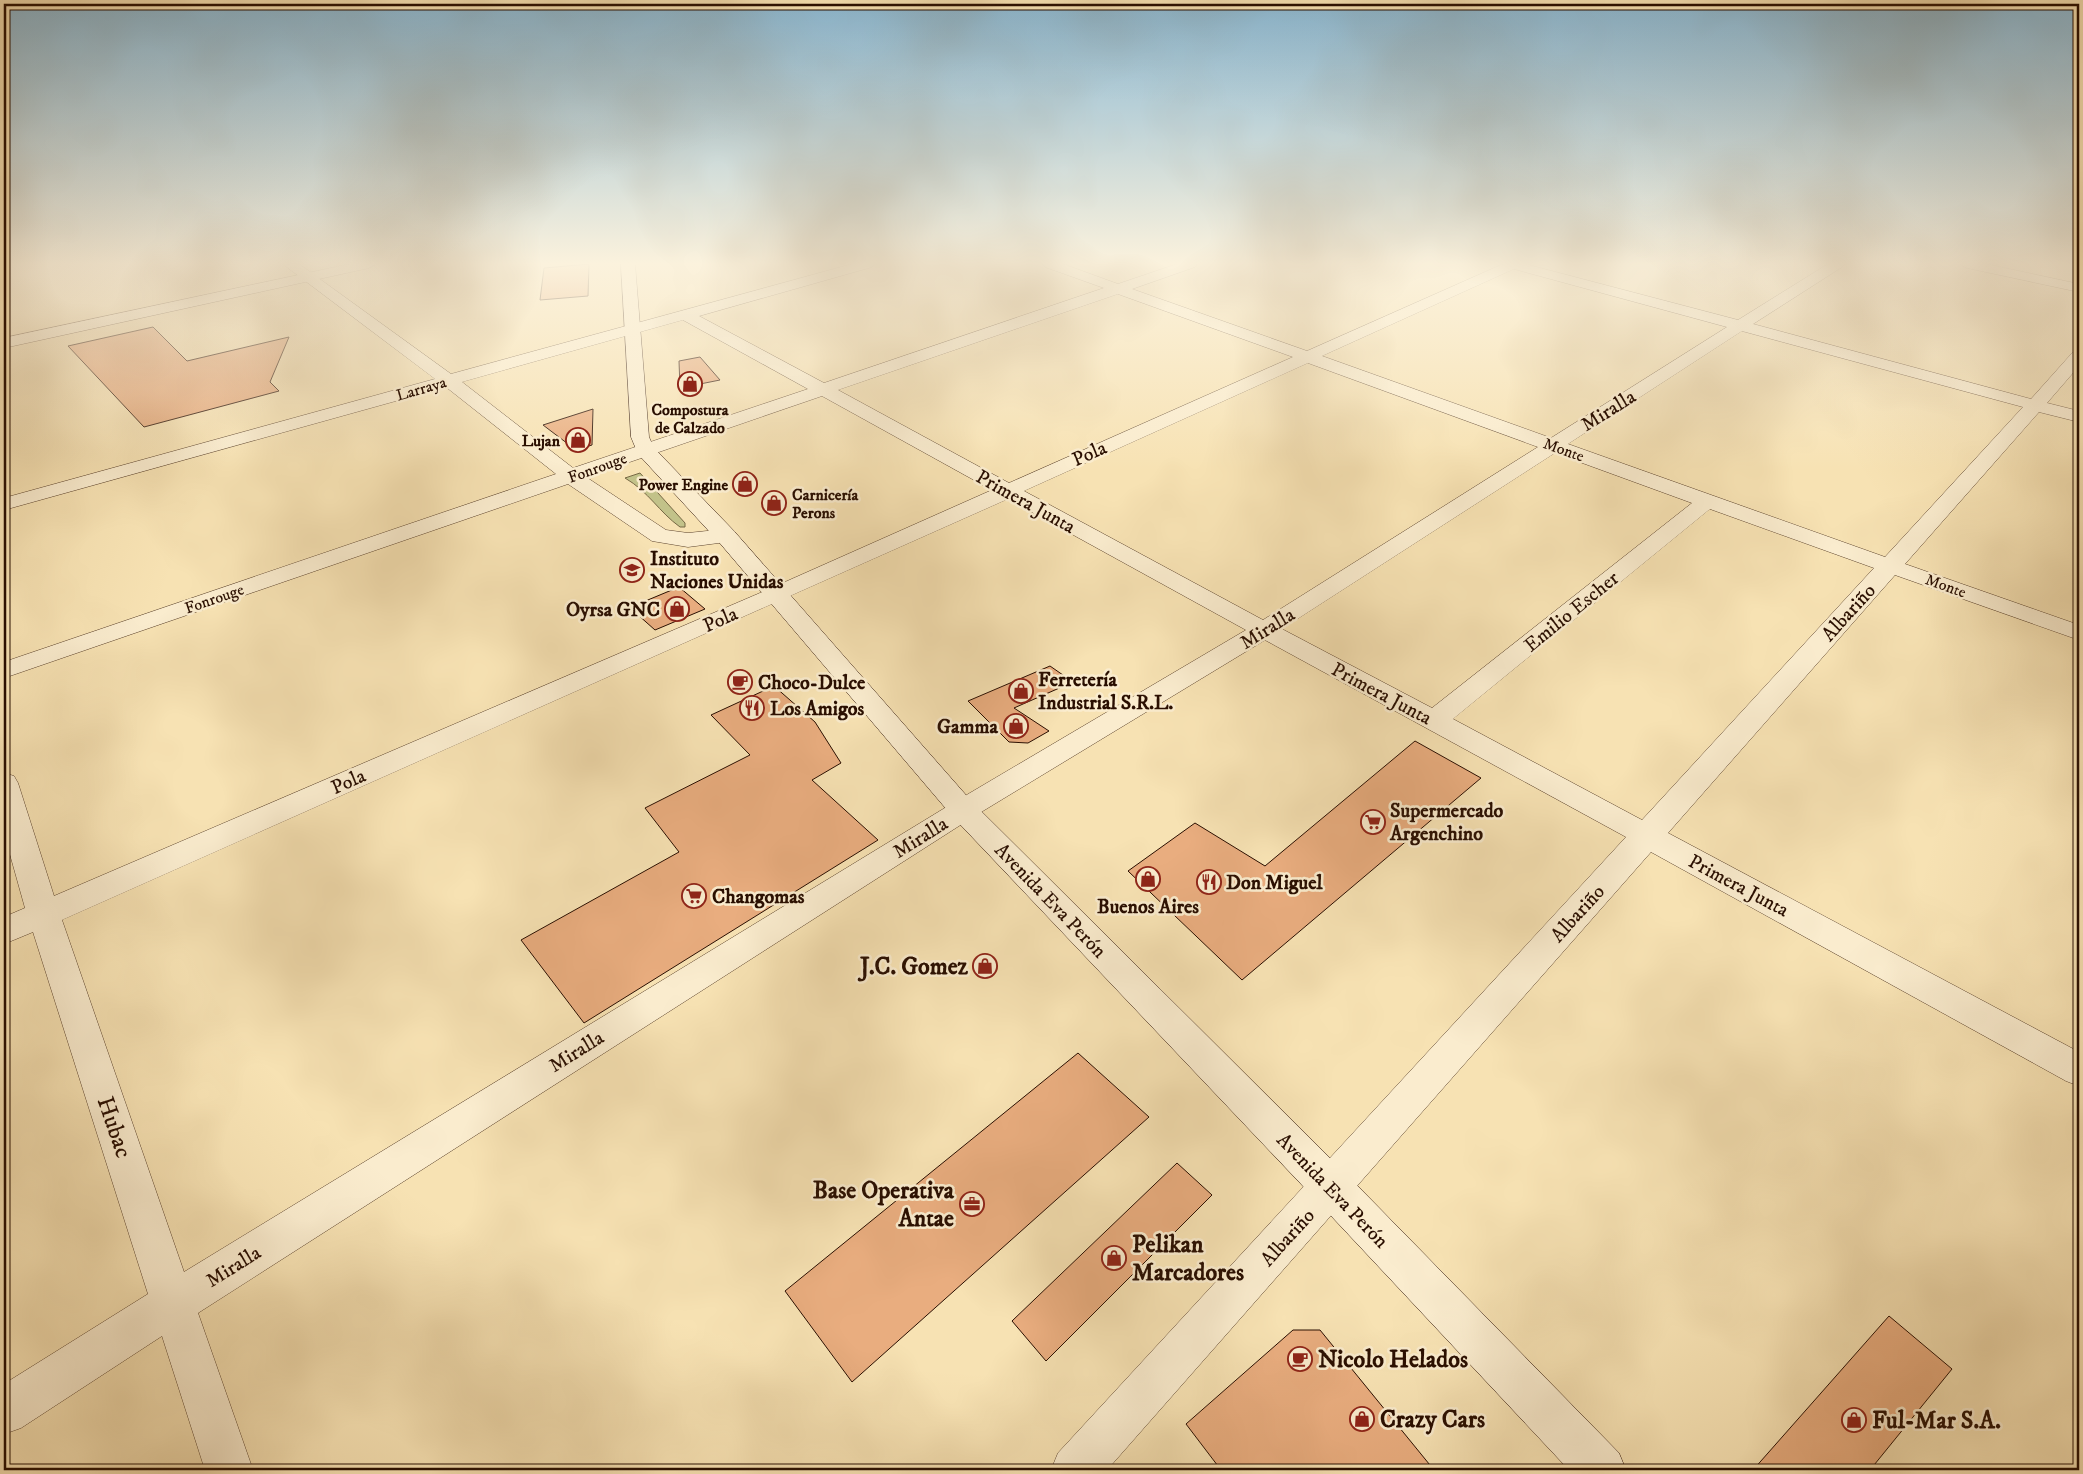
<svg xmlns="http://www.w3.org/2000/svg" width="2083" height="1474" font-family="'IM FELL DW Pica',serif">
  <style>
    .green { fill: #c2c289; stroke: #766844 }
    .building { fill: #e9ad7f; stroke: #290e00 }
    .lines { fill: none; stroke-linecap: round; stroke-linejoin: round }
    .minor-casing { stroke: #5c432d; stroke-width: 1 }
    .tertiary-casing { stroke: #5c432d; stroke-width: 1 }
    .secondary-casing { stroke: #290e00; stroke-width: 1 }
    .minor { fill: #faecce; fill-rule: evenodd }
    .tertiary { fill: #faecce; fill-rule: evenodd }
    .secondary { fill: #faecce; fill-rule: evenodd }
    .labels { text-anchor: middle; stroke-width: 5; stroke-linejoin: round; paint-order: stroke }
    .far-street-label { font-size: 16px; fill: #290e00; stroke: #faecce }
    .far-poi-label { font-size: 16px; font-weight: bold; fill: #290e00; stroke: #faecce; text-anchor: end }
    .street-label { font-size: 20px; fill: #290e00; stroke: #faecce }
    .poi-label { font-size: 20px; font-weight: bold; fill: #290e00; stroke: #faecce; text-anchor: start }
    .near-poi-label { font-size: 24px; font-weight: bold; fill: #290e00; stroke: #faecce; text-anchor: start }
    .near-street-label { font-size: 24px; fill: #290e00; stroke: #faecce }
  </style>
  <rect width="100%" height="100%" fill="#f7e2b3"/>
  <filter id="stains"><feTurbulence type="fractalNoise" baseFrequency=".004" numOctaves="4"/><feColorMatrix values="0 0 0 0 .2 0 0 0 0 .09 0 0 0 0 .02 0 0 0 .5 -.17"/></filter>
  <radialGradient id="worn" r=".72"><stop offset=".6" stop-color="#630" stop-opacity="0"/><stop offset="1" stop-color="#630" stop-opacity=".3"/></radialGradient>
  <path class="green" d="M640,473L685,523V527H680C659,512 649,492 625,478Z"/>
  <path class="building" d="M589,264L588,296L540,300L544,268Z
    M153,327L187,361L289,337L270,382L279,391L144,427L68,346Z
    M700,357L720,380L680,388L679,361Z
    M593,409L592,445L576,450L543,425Z
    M679,587L705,609L655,630L637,614L650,608L643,602Z
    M1050,666L1073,682L1014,708L1049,731L1028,743L1009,742L968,701Z
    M774,686L815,722L841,763L812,780L878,840L584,1023L521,940L679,852L645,808L750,755L711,715Z
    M1415,741L1481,778L1242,980L1128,871L1195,823L1265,866Z
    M1078,1053L1149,1117L852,1382L785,1291Z
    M1177,1163L1212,1195L1046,1361L1012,1321Z
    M1889,1316L1952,1369L1870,1470H1753Z
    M1293,1330H1320L1434,1470H1221L1186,1424Z"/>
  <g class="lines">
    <defs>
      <path id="minor" d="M283,264H299L451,374L852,264H874L872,267L699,316L824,383L1104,288L1045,267L1043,264H1063L1118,284L1177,264H1197L1195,267L1132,289L1307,351L1503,264H1525L1738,320L1828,264H1844L1842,267L1753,324L2031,399L2073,352L2079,351V366L2047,403L2079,411V422L2039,412L1905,564L2079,625V640L1895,575L1668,833L2079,1052V1086L2066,1081L1651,852L1107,1470H1051L1058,1453L1626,837L1265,640L973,817L198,1313L253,1470H205L162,1336L21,1428L4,1434V1384L148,1294L33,932L4,944V917L25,908L4,833V773L14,776L18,783L54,896L767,590L992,490L822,396L586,477L666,530L688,533L726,529L734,531L737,536L734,541L688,547L652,541L568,484L4,678V662L556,474L446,387L4,510V498L435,379ZM1514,269L1727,327L1551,438L1322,356ZM1118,294L1293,357L1009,483L838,390ZM683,320L808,389L573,468L462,382ZM1742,331L2023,407L1885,557L1568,444ZM1308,363L1538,447L1263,620L1024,491ZM1555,453L1692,503L1432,708L1282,629ZM1008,499L1246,630L953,803L184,1272L62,920ZM1710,509L1874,568L1642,820L1453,719Z
        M1960,264H1986L2079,284V292L1967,268Z"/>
      <path id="tertiary" d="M350,264H376L369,268L4,348V338Z"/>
      <path id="secondary" d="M621,264H635L649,437L654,448L734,531L973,803L1346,1174L1619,1453L1626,1470H1569L1318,1202L953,817L718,541L638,454L631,437Z"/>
    </defs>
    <use href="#minor" class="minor-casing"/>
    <use href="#tertiary" class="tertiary-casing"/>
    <use href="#secondary" class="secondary-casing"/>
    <use href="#minor" class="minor"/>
    <use href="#tertiary" class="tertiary"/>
    <use href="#secondary" class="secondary"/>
  </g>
  <linearGradient id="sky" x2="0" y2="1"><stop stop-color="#8ab8d3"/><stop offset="0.56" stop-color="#fbf2dd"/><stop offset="1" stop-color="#fbf2dd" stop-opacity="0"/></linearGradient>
  <rect width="2083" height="470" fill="url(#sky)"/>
  <defs>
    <symbol id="shop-ring" viewBox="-11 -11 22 22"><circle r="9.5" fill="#faecce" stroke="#8f2418" stroke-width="1.5"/><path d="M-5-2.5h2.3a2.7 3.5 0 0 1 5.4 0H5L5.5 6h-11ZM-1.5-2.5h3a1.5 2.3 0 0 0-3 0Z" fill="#8f2418"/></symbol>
    <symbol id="school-ring" viewBox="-11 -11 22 22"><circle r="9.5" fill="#faecce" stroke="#8f2418" stroke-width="1.5"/><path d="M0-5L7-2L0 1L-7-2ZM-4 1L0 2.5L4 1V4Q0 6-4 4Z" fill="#8f2418"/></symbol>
    <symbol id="cafe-ring" viewBox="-11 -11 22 22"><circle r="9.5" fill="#faecce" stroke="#8f2418" stroke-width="1.5"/><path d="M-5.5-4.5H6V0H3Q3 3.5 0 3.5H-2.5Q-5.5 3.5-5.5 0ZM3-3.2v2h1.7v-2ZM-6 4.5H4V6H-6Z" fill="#8f2418"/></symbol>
    <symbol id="restaurant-ring" viewBox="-11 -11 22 22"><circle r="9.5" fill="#faecce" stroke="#8f2418" stroke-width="1.5"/><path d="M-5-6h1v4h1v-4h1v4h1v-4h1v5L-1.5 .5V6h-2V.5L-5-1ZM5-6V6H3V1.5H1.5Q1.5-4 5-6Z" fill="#8f2418"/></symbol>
    <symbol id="supermarket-ring" viewBox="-11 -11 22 22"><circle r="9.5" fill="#faecce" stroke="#8f2418" stroke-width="1.5"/><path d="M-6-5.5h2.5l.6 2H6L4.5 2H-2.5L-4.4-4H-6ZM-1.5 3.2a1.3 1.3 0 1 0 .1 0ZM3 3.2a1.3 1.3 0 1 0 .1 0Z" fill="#8f2418"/></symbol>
    <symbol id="office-ring" viewBox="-11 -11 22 22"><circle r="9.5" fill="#faecce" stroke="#8f2418" stroke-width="1.5"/><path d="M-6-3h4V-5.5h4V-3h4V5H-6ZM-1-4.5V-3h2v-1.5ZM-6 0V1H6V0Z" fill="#8f2418"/></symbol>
  </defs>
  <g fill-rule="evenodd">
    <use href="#shop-ring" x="676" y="370" width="28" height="28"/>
    <use href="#shop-ring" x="564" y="426" width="28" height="28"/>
    <use href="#shop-ring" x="731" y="470" width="28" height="28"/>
    <use href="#shop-ring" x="760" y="489" width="28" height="28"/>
    <use href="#school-ring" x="618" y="556" width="28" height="28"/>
    <use href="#shop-ring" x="663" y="595" width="28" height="28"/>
    <use href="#cafe-ring" x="726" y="668" width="28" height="28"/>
    <use href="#shop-ring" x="1007" y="677" width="28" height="28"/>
    <use href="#restaurant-ring" x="738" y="694" width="28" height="28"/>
    <use href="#shop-ring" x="1002" y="712" width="28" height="28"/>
    <use href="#supermarket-ring" x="1359" y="808" width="28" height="28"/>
    <use href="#shop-ring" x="1134" y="865" width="28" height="28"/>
    <use href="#restaurant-ring" x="1195" y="868" width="28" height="28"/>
    <use href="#supermarket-ring" x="680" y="882" width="28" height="28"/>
    <use href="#shop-ring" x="971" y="952" width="28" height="28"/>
    <use href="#office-ring" x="958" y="1190" width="28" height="28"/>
    <use href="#shop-ring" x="1100" y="1244" width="28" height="28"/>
    <use href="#cafe-ring" x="1286" y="1345" width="28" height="28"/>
    <use href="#shop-ring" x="1348" y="1405" width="28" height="28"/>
    <use href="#shop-ring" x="1840" y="1406" width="28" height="28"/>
  </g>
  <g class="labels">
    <g class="far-street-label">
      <text transform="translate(421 388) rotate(-16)" y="6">Larraya</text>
      <text transform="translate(1564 449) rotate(20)" y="6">Monte</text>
      <text transform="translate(597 467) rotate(-20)" y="6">Fonrouge</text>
      <text transform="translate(1946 585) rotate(20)" y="6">Monte</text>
      <text transform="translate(214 598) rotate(-19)" y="6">Fonrouge</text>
    </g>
    <g class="far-poi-label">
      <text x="690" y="415" text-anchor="middle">Compostura<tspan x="690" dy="18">de Calzado</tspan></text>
      <text x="560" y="446">Lujan</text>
      <text x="728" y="490">Power Engine</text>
      <text x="792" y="500" text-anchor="start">Carnicería<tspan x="792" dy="18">Perons</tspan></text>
    </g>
    <g class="street-label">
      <text transform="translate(1608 410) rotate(-32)" y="7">Miralla</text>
      <text transform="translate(1089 453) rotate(-24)" y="7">Pola</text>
      <text transform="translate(1026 501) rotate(29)" y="7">Primera Junta</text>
      <text transform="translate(1571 611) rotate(-39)" y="7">Emilio Escher</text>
      <text transform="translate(1848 612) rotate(-48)" y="7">Albariño</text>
      <text transform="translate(720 619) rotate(-24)" y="7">Pola</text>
      <text transform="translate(1267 628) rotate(-32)" y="7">Miralla</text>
      <text transform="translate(1382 693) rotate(28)" y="7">Primera Junta</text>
      <text transform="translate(348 781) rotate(-24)" y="7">Pola</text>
      <text transform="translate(920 837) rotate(-32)" y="7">Miralla</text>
      <text transform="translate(1739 885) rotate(28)" y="7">Primera Junta</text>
      <text transform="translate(1051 900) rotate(46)" y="7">Avenida Eva Perón</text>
      <text transform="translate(1577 913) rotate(-48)" y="7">Albariño</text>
      <text transform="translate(576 1051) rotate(-32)" y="7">Miralla</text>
      <text transform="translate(1333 1190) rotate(46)" y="7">Avenida Eva Perón</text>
      <text transform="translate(1287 1237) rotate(-48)" y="7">Albariño</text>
      <text transform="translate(233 1266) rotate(-32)" y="7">Miralla</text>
    </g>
    <g class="poi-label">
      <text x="650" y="565">Instituto<tspan x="650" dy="23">Naciones Unidas</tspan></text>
      <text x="660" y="616" text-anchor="end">Oyrsa GNC</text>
      <text x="1038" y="686">Ferretería<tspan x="1038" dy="23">Industrial S.R.L.</tspan></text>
      <text x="758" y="689">Choco-Dulce</text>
      <text x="770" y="715">Los Amigos</text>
      <text x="998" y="733" text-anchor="end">Gamma</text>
      <text x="1390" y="817">Supermercado<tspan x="1390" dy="23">Argenchino</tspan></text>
      <text x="1226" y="889">Don Miguel</text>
      <text x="712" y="903">Changomas</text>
      <text x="1148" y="913" text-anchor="middle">Buenos Aires</text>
    </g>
    <g class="near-poi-label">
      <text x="968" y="974" text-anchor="end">J.C. Gomez</text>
      <text x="954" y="1198" text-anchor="end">Base Operativa<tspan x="954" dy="28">Antae</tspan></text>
      <text x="1132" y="1252">Pelikan<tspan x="1132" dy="28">Marcadores</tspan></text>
      <text x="1318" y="1367">Nicolo Helados</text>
      <text x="1380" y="1427">Crazy Cars</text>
      <text x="1872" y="1428">Ful-Mar S.A.</text>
    </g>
    <g class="near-street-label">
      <text transform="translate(115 1127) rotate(71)" y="8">Hubac</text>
    </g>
  </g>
  <rect width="2083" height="1474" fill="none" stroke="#f7e2b3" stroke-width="20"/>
  <rect x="5" y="5" width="2073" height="1464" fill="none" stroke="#290e00" stroke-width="2.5"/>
  <rect x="10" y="10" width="2063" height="1454" fill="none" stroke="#290e00"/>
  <rect width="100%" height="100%" filter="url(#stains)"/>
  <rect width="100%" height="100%" fill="url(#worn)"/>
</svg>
